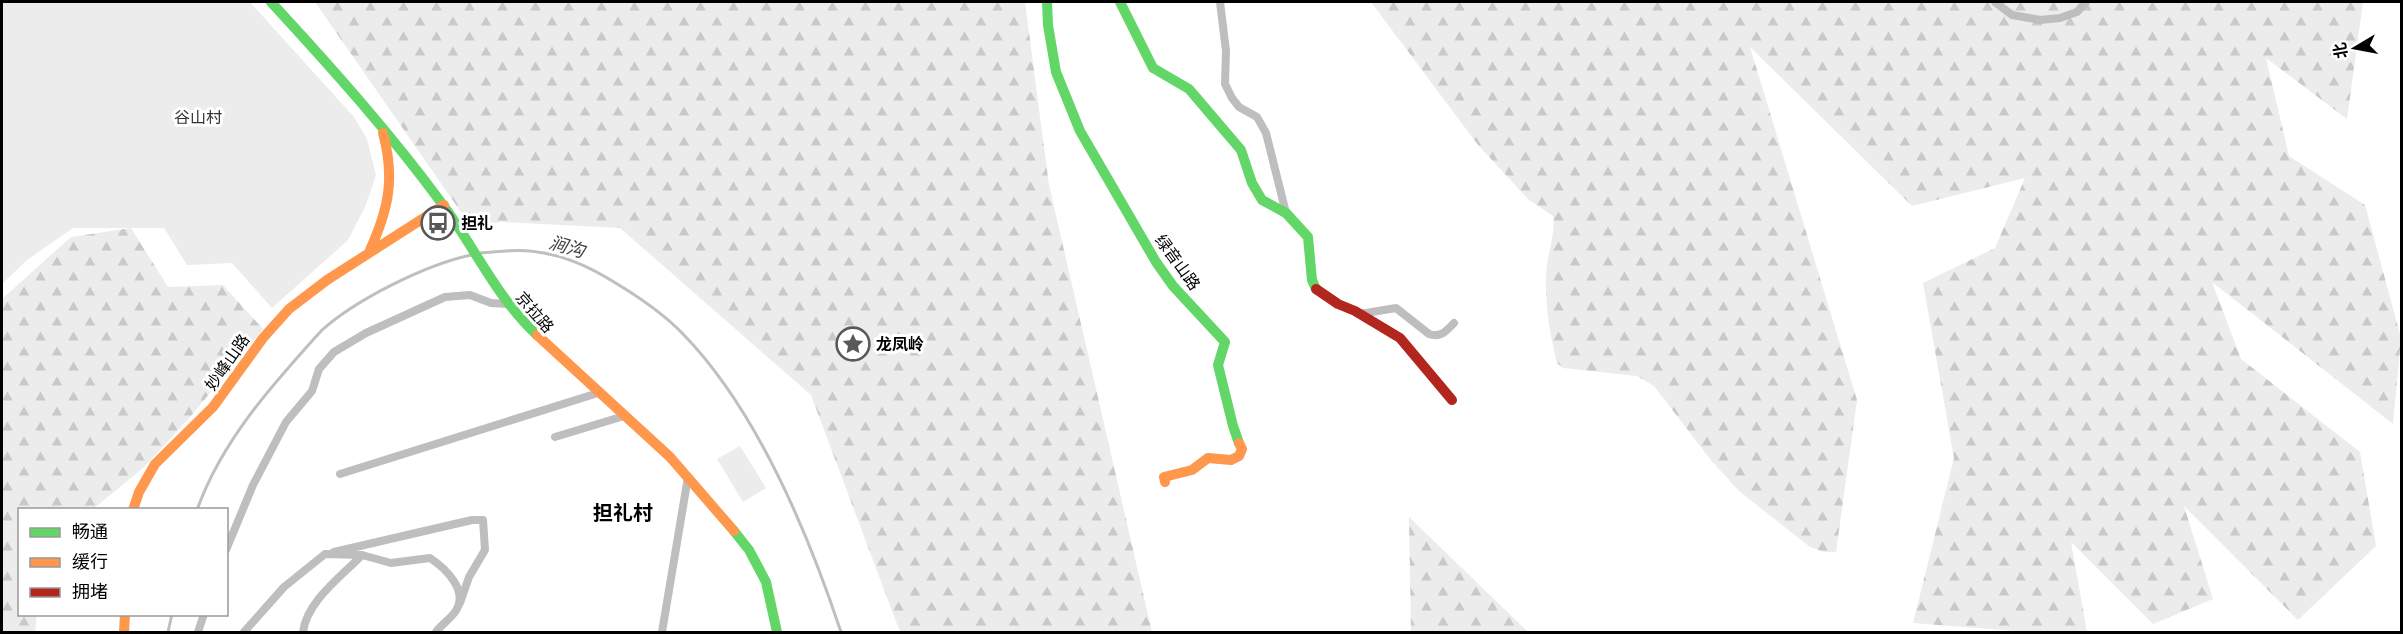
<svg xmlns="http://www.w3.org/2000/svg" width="2403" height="634" font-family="Helvetica,'Noto Sans SC',sans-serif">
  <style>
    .forest { fill: url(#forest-firs) }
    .park { fill: #ececec }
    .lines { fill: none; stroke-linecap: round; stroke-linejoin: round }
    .stream { stroke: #bfbfbf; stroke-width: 3 }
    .street { stroke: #bebebe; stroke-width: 8 }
    .fast { stroke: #63d668; stroke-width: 10 }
    .slow { stroke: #ff974d; stroke-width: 10 }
    .jam { stroke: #b3261e; stroke-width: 10 }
    .labels { text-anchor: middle; stroke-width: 6; stroke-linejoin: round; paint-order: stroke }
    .park-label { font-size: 16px; fill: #333; stroke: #fff }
    .poi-label { font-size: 16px; font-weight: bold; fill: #000; stroke: #fff; text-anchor: start }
    .street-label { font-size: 16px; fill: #000; stroke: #fff }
    .water-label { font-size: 18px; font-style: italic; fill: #444; stroke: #fff }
    .quarter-label { font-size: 20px; font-weight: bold; fill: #000; stroke: #fff }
  </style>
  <defs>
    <pattern id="forest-firs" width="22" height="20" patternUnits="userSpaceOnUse" patternTransform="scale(1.5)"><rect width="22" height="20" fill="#ececec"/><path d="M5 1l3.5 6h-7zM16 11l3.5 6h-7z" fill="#c9c9c9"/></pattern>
  </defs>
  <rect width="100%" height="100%" fill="#fff"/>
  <path class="forest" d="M315,2H1025L1049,185L1152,632H900L811,395L620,228L501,222L472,228Z
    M1371,2H2363L2347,119L2266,58L2289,156L2365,205L2401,338L2393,424L2212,282L2241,359L2360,452L2376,546L2298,620L2184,506L2213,599L2153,624L2071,542L2087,632H2027L1913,623L1954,458L1923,283L1995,248L2025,178L1912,206L1750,47L1857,400L1836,552H1824L1810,547L1739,491L1710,459L1654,386L1637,376L1563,368L1557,363C1550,335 1545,305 1546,276C1546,256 1556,236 1553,216L1528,199L1478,145Z
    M131,228L168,287L223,285L263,329L191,416L143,468L93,509L20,510V614L37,615L35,632H2V299L71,237Z
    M1409,517L1528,632H1411Z"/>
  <path class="park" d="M2,2H250L354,117L367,139L376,175L366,205L348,240L272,308L232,263L187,265L164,228H73L27,260L2,284Z
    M740,446L766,488L743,502L717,459Z"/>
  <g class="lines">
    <path class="stream" d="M480,253C497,252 514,249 530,251C562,254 588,266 614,282C639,297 663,313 683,334C757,410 808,533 841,632
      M197,510C222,440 273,384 322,330C357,299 425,265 471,255
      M168,632L172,614"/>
    <path class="street" d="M1220,2L1226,51L1225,84L1232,98L1239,107L1257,117L1266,133L1286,213
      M1995,2L2012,15L2040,20L2060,18L2077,12L2086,2
      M1360,314L1396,308L1429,334C1441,338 1446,331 1454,323
      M555,437L624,416
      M340,474L598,393
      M226,550L253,485L286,422L312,391L319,369L334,352L366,333L445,297L470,295L491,303L508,304
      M334,552L472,520H483L485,550L469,577L460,603
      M362,555L391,563L430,558C445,568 470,591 455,612C450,619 441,625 436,632
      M198,632L204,614
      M244,632L284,587L325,554L362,555C341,577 307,601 303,632
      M662,632L688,477"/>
    <path class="fast" d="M271,2C331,67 391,134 443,205C475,248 497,298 537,335
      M1047,2L1048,25L1056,72L1080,131L1156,262L1173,286L1225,342L1218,365L1233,426L1239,443
      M1120,2L1153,68L1189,89L1241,150L1252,183L1262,200L1286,213L1308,237L1312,280L1316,289
      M734,531L749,550L766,582L777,632"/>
    <path class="slow" d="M370,250C389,208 395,178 383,133
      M537,335L670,457L734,531
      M1165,482L1164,477L1192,470L1208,458L1231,460L1239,456L1242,449L1239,443
      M133,510L139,492L155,464L213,407L263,338L289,309L327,280L444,205
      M124,632L125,614"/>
    <path class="jam" d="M1316,289L1338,304L1355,311L1400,338L1452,400"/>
  </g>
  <defs>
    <symbol id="bus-ring" viewBox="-11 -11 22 22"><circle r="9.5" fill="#fff" stroke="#595959" stroke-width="1.5"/><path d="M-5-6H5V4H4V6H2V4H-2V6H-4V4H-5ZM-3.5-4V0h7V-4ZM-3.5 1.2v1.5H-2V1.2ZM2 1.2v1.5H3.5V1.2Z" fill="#595959"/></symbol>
    <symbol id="sight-ring" viewBox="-11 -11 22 22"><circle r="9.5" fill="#fff" stroke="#595959" stroke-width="1.5"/><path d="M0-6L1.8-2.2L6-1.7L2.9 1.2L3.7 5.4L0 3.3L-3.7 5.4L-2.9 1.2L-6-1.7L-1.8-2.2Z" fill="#595959"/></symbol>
  </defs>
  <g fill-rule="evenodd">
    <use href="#bus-ring" x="419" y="204" width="38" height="38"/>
    <use href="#sight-ring" x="834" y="325" width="38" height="38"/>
  </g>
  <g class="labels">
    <g class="park-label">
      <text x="198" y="123">谷山村</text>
    </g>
    <g class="poi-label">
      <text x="461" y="229">担礼</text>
      <text x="876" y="350">龙凤岭</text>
    </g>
    <g class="street-label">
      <text transform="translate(1178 262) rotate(54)" y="6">绿音山路</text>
      <text transform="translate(535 312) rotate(49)" y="6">京拉路</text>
      <text transform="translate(227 362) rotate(-55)" y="6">妙峰山路</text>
    </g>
    <g class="water-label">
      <text transform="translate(567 247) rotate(16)" y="6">涧沟</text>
    </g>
    <g class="quarter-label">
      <text x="623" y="520">担礼村</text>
    </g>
  </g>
  <rect width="2403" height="634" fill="none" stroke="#000000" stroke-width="6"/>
  <rect x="18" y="508" width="210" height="108" fill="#ffffff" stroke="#999999" stroke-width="1.5"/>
  <rect x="30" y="528" width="30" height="9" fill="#63d668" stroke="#999999" stroke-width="1.5"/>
  <text x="72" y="538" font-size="18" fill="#000000">畅通</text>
  <rect x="30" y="558" width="30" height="9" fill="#ff974d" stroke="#999999" stroke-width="1.5"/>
  <text x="72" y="568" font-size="18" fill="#000000">缓行</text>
  <rect x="30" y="588" width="30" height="9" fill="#b3261e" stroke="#999999" stroke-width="1.5"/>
  <text x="72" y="598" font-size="18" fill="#000000">拥堵</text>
  <g transform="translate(2355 48) rotate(260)" stroke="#ffffff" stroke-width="4.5" paint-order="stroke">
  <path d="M0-4.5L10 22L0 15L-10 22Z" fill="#000000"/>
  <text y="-9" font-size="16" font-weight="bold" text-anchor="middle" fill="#000000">北</text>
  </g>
</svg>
